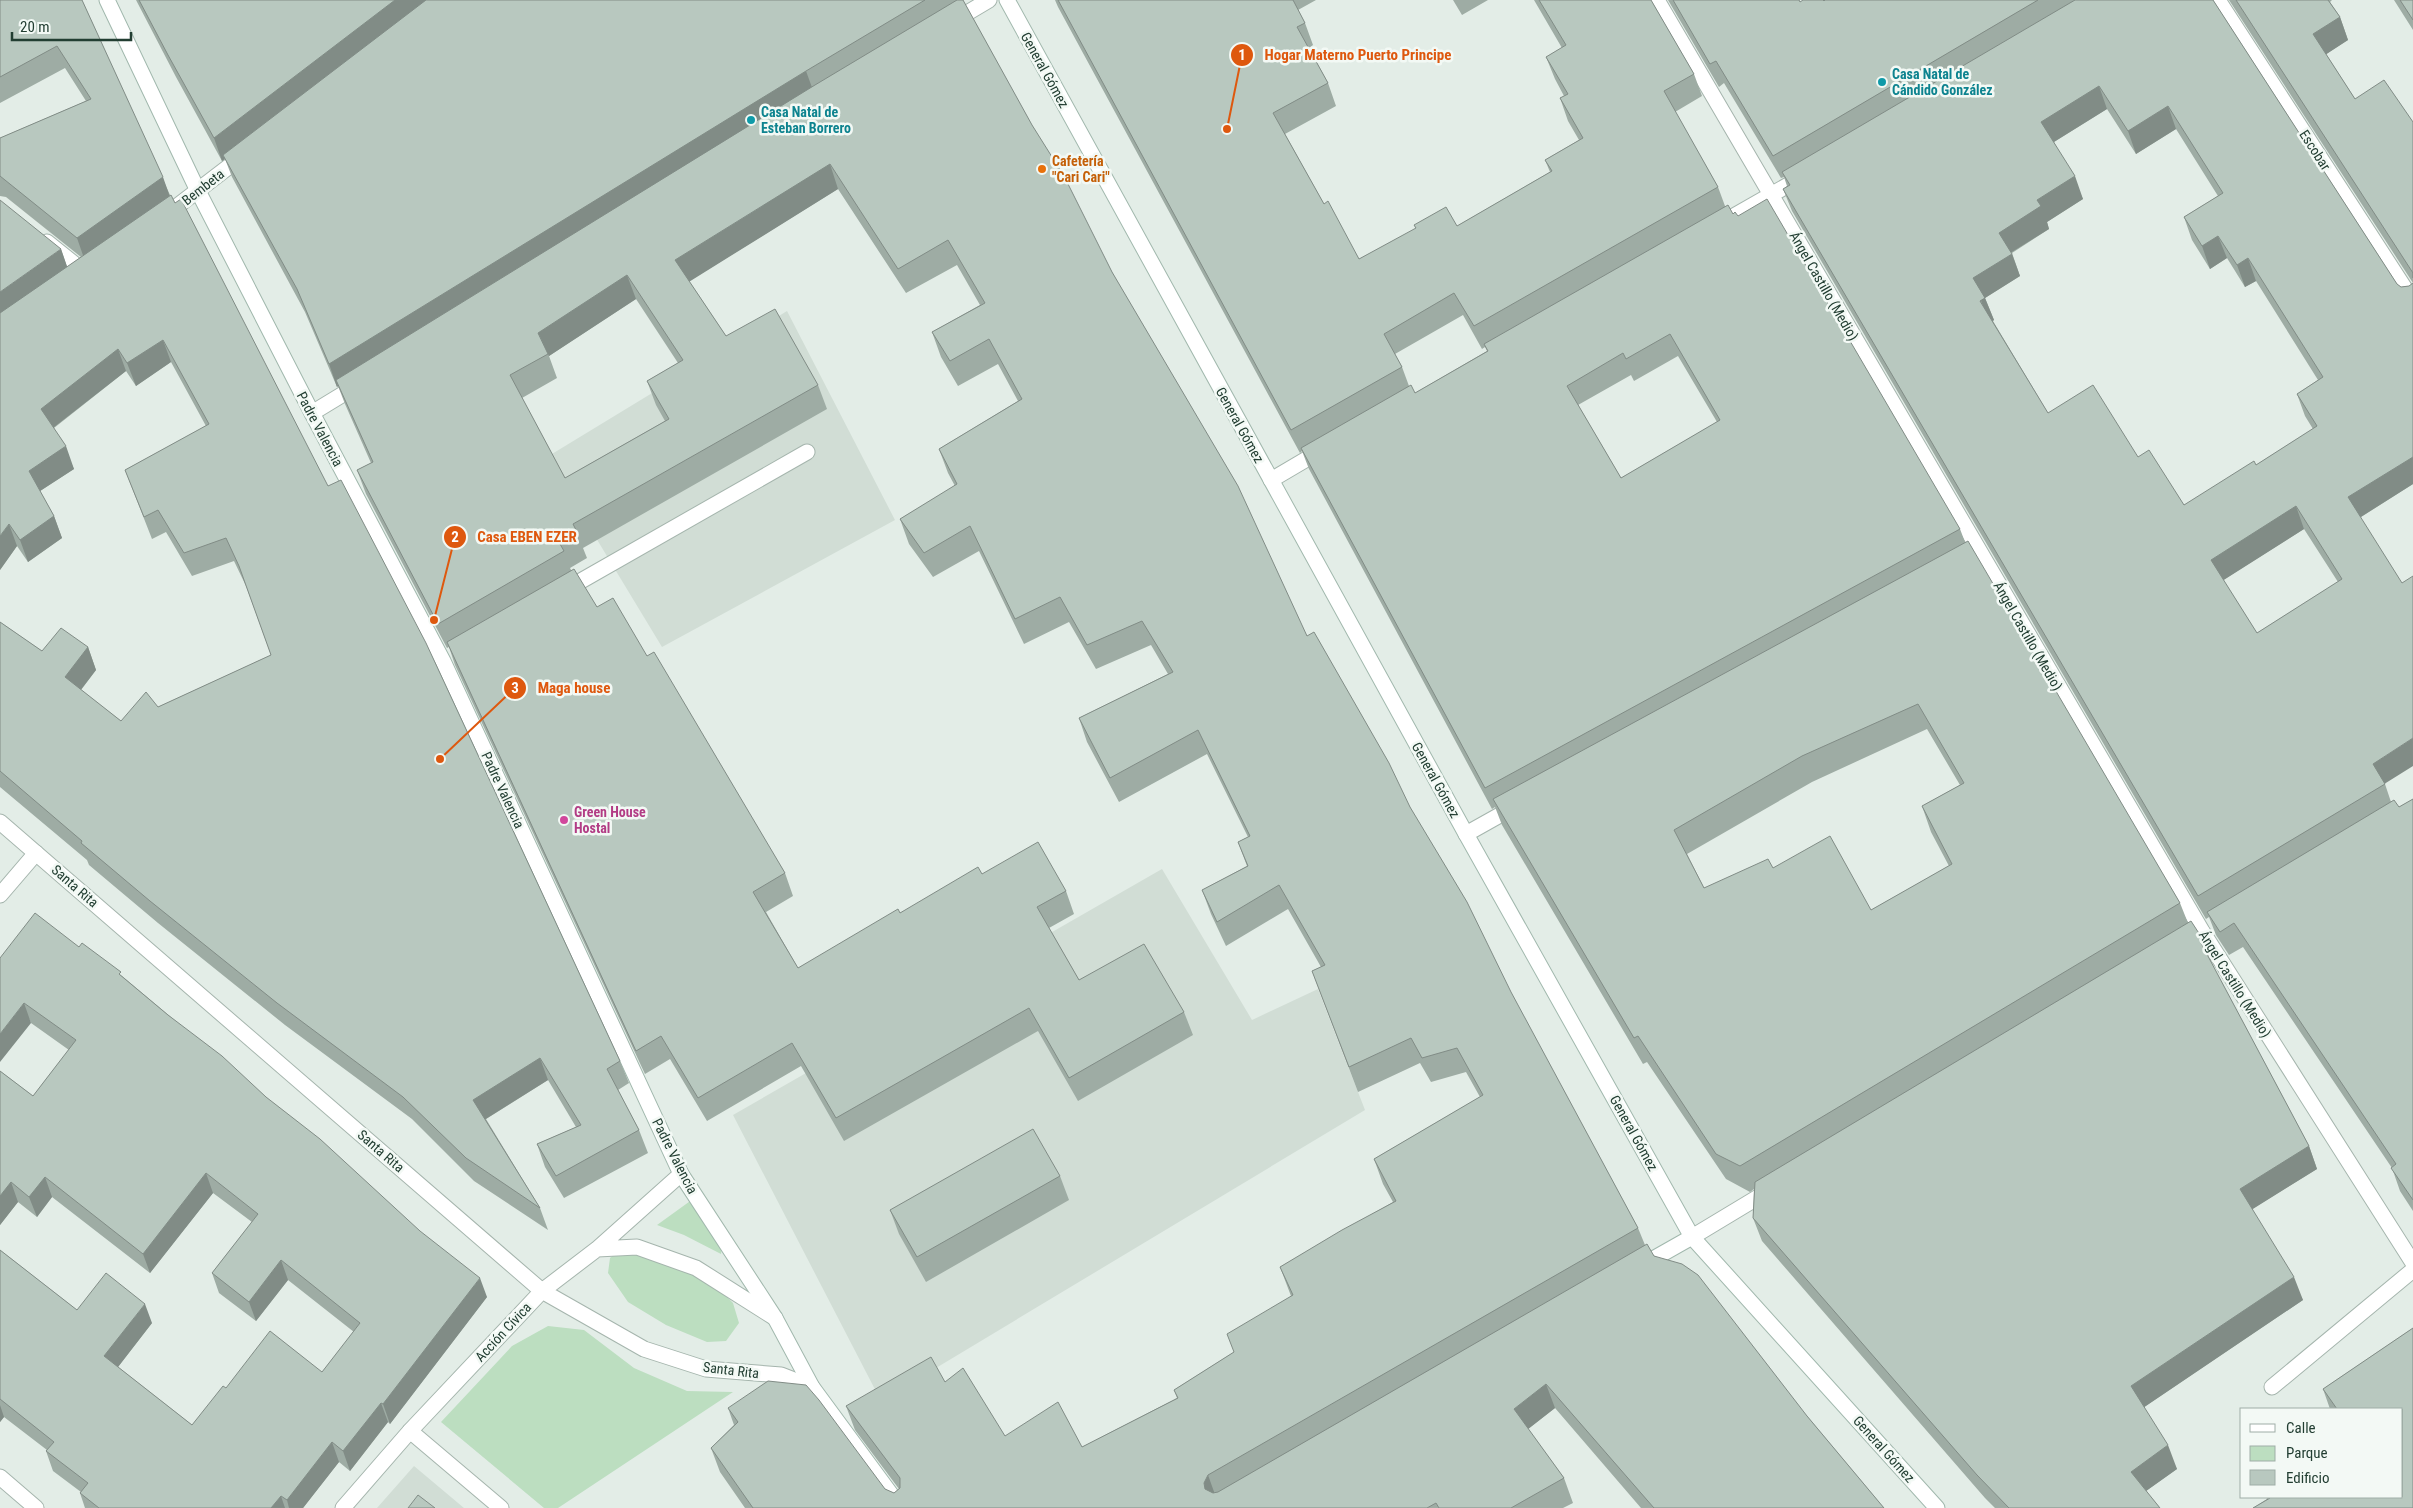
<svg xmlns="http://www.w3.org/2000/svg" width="2413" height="1508" font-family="'Roboto Condensed',sans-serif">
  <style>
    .built { fill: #d1ddd5 }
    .green { fill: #bcdec0 }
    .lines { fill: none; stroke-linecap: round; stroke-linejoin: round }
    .service-casing { stroke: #a5b5ad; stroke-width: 17 }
    .minor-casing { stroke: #a5b5ad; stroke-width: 17 }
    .tertiary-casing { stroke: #a5b5ad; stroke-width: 17 }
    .secondary-casing { stroke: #a1b8ad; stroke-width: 17 }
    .service { stroke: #fff; stroke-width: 15 }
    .minor { stroke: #fff; stroke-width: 15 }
    .tertiary { stroke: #fff; stroke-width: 15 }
    .secondary { stroke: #fff; stroke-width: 15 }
    .wall { fill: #9eaca4; fill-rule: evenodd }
    .shaded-wall { fill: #818c86 }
    .building { fill: #b8c8bf; stroke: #818c86; fill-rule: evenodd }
    .culture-dot { fill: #0f9aa8; stroke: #f3f9f5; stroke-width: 2 }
    .food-dot { fill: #e8710a; stroke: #f3f9f5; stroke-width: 2 }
    .hotel-dot { fill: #d1479c; stroke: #f3f9f5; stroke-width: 2 }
    .labels { text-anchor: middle; stroke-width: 5; stroke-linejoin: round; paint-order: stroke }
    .street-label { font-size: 14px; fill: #223e32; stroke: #f3f9f5 }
    .culture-label { font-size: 14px; font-weight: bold; fill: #0d838f; stroke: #f3f9f5; text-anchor: start }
    .food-label { font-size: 14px; font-weight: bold; fill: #c56008; stroke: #f3f9f5; text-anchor: start }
    .hotel-label { font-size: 14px; font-weight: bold; fill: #b23c85; stroke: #f3f9f5; text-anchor: start }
    .leader { fill: none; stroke: #de580e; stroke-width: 2 }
    .callout-dot { fill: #de580e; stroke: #f3f9f5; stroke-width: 2 }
    .mark-label { font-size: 15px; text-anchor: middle; font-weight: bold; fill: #fff }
    .callout-label { font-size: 15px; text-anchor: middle; font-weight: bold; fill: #de580e; stroke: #f3f9f5; stroke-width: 5; stroke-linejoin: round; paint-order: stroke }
  </style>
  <rect width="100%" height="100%" fill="#e3ede7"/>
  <path class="built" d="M787,311L895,520L662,647L547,457Z
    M1162,869L1252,1020L1318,989L1365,1110L881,1401L733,1115Z
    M414,1466L464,1508H377Z"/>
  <path class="green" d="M693,1199L722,1243L721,1254L684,1235L657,1225Z
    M619,1250L640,1252L709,1279L733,1303L739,1323L726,1341L707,1342L666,1325L628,1302L608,1273L610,1258Z
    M548,1326L584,1330L634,1368L687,1391L733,1392L558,1508H544L441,1422L512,1346Z"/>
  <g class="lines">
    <defs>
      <path id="service" d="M565,590L807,452
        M1466,834L1516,806
        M2272,1387L2413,1270
        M410,1431L501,1508"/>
      <path id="minor" d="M1657,0L2202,931L2413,1263
        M2218,0L2413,301
        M952,22L989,0
        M1720,224L1804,176
        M47,242L83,271
        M312,413L358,385
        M1271,480L1322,450
        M0,895L36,853
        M1692,1237L1770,1190
        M0,1477L36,1508"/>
      <path id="tertiary" d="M167,214L244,155
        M0,822L542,1291L644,1349L706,1369L781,1375L812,1387
        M597,1249L637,1247L696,1268L775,1318
        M343,1508L410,1431L542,1291L597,1249L681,1174"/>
      <path id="secondary" d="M107,0L198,191L312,413L443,661L681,1174L775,1318L812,1387L901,1508
        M1007,0L1466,834L1692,1237L1937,1508
        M1639,1267L1692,1237"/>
    </defs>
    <use href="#service" class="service-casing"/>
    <use href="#minor" class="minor-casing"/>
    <use href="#tertiary" class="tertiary-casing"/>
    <use href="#secondary" class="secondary-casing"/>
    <use href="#service" class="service"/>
    <use href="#minor" class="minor"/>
    <use href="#tertiary" class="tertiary"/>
    <use href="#secondary" class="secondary"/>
  </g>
  <path class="wall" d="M0,0H82L170,195L175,203L620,1061L629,1083L618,1090L639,1130L648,1153L564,1198L545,1167L537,1144L576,1127L548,1080L486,1119L540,1208L548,1230L474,1181L412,1119L285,1025L158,923L89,865L87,860L0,787V622L42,651L88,647L96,670L81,690L121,721L158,707L271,655L246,586L234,561L192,576L166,532L152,539L125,470L206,426L171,362L136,386L126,371L54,428L74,469L40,491L54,516L62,538L28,562L17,546L0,570L61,249L67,267L81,257L6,197L0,196V138L86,101L65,68L0,103Z
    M136,0H963L1112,272L1307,636L1410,807L1638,1228L1645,1245L1654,1256L1807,1416L1884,1508H1641L1555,1408L1528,1429L1564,1478L1573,1503L1563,1508H745L720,1472L711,1448L734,1425L728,1408L885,1489L894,1493L899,1489L855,1430L846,1406L945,1382L1005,1436L1082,1447L1177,1398L1174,1390L1234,1352L1291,1296L1280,1267L1393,1202L1383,1184L1374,1159L1480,1097L1466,1072L1431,1082L1420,1063L1358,1092L1312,971L1321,967L1288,909L1226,946L1211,914L1202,890L1247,866L1238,842L1248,837L1207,754L1119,802L1087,742L1079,718L1168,674L1151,645L1096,669L1069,622L1024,644L979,551L933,577L909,544L900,519L955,486L948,473L939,449L1018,401L998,364L958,386L941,357L932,332L980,305L957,265L906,293L838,189L689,281L726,336L818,385L827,409L583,548L587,558L570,568L571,570L597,607L647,656L785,873L793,896L766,912L798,968L900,913L982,874L1066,891L1074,914L1049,928L1079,980L1184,1012L1193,1035L1078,1101L1038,1031L844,1141L801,1066L707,1121L670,1059L645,1074L455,665L449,647L447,648L366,494L357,470L371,463L345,404L338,386L337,387L305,312L232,177L225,159L222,161L176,77ZM636,299L678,363L647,381L656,405L665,421L565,478L522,398L557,378L549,356Z
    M1055,0H1316L1298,10L1305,23L1313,45L1309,48L1328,83L1336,106L1285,134L1324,204L1359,259L1416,229L1414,225L1457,226L1550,172L1545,160L1579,140L1568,121L1560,98L1564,96L1555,79L1546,57L1562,48L1534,0H1651L1694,74L1702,96L1675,112L1718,187L1725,206L1733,214L1960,529L1965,542L2180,903L2188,923L2204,941L2212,964L2309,1146L2317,1169L2252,1209L2303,1300L2144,1407L2177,1469L2146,1491L2160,1508H1995L1985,1498L1762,1241L1753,1218L1754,1189L1750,1192L1726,1179L1647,1062L1643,1064L1502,825L1495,807L1492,809L1309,469L1302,451L1300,453L1058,7ZM1463,315L1482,349L1485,347L1487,351L1415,393L1409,386L1402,367L1395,354ZM1678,356L1717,422L1621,478L1578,405L1631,375L1634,381ZM1927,729L1960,785L1922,806L1931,832L1949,866L1871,910L1773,868L1704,888L1687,854L1812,782Z
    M1453,0H1488L1462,15Z
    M1668,0H1799L1800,2L1825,0H2213L2397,284L2401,287L2409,286L2413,283L2229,0H2332L2330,2L2340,17L2348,40L2326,54L2355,99L2413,122V484L2361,517L2385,784L2391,802L2399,807L2413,799V1211L2400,1191L2392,1168L2243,947L2229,955L2216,935L2209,917L2206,919L1792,211L1783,189L1787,186L1784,177L1781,178L1724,83L1719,87ZM2107,109L2136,154L2176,129L2218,196L2184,217L2192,240L2210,269L2227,258L2245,287L2256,281L2318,380L2297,394L2305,416L2313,429L2256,465L2184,505L2138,457L2048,413L1993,321L1994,320L1985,298L2020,276L2012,253L2049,229L2047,222L2083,199L2054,142ZM2304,529L2338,582L2257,633L2223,580Z
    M2394,0H2413V30Z
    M79,947L122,976L266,1097L487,1297L390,1424L388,1422L350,1471L339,1462L303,1508H85L80,1493L81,1492L53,1471L46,1451L47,1450L4,1417L0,1422V1250L77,1310L152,1323L118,1367L192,1425L226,1388L322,1372L354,1332L288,1280L256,1321L219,1293L212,1273L252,1222L213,1193L150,1273L52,1197L37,1217L18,1202L0,1225V1071L33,1096L69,1050L31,1023L0,958Z
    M1060,1176L1069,1200L926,1282L899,1234L890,1210Z
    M2413,1328V1508H2253L2267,1499L2266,1497H2402V1409H2330L2323,1389Z"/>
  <path class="shaded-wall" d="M395,0H433L223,155L225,159L222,161L214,138Z
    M2340,17L2348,40L2322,57L2313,34Z
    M806,71L814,93L336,380L338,386L337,387L329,364Z
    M2099,86L2107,109L2049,145L2041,122Z
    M2168,106L2176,129L2136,154L2128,131Z
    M830,164L838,189L684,285L675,260Z
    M2075,176L2083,199L2047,222L2049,229L2007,255L1999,233L2037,200Z
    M163,177L171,200L85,261L77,238Z
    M2218,236L2227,258L2210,269L2202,246Z
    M61,249L69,272L0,321V292Z
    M2012,254L2020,276L1985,298L1994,320L1989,323L1973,278Z
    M2248,258L2256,281L2245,287L2237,265Z
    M627,275L636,299L549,356L538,333Z
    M163,340L171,362L136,386L127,363Z
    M118,349L126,371L49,431L41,409Z
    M66,446L74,469L37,493L29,471Z
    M2413,457V484L2356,520L2348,497Z
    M2296,506L2304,529L2219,583L2211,560Z
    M54,516L62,538L28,562L20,540Z
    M9,524L17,546L0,570V536Z
    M88,647L96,670L73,700L65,677Z
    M2413,738V766L2381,786L2373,764Z
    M24,1003L31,1023L0,1062V1034Z
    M540,1058L548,1080L481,1122L473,1100Z
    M2309,1146L2317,1169L2248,1212L2240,1189Z
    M206,1173L213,1193L150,1273L143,1254Z
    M45,1177L52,1197L37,1217L29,1197Z
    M11,1182L18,1202L0,1225V1196Z
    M281,1260L288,1280L256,1321L249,1302Z
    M2294,1277L2303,1300L2140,1410L2131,1386Z
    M480,1278L487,1297L390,1424L383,1404Z
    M145,1304L152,1323L111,1376L104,1356Z
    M1546,1384L1555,1408L1523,1433L1514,1409Z
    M381,1403L388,1422L350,1471L343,1451Z
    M0,1405L4,1417L0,1422Z
    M332,1442L339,1462L303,1508H289L287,1500Z
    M2168,1445L2177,1469L2139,1496L2131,1472Z
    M1208,1475L1217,1500L1205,1489L1204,1483Z
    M281,1496L285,1508H271Z"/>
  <path class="building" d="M0,0H82L163,177L77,238L0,176V138L91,99L57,46L0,77Z
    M139,0H395L214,138L168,55Z
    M426,0H925L806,71L329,364L297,289L223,155Z
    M957,0H963L1032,125L1064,176L1112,272L1238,486L1307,636L1314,632L1389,763L1410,807L1467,902L1511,992L1638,1228L1208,1475L1204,1483L1205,1489L1213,1493L1218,1492L1647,1244L1654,1256L1682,1264L1698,1275L1807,1416L1884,1508H1654L1546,1384L1514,1409L1564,1478L1511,1508H1439L1436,1503L1427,1508H753L711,1448L738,1422L728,1408L768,1381L806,1385L819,1400L885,1489L894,1493L900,1488V1478L846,1406L931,1357L945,1382L963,1368L1005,1436L1058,1402L1082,1447L1178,1398L1174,1390L1234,1352L1227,1334L1293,1295L1280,1267L1342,1230L1396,1201L1374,1159L1483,1095L1457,1048L1422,1058L1411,1038L1349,1067L1312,971L1325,965L1279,885L1217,922L1202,890L1248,866L1238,842L1250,836L1198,730L1110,778L1079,718L1173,672L1142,621L1087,645L1060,597L1015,619L970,526L924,553L900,519L957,484L939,449L1022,399L989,339L950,361L932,332L985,303L948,240L898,269L830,164L675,260L726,336L775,309L818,385L573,524L578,534L560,544L564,551L438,624L357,470L373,462L336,380L815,85ZM627,275L683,360L647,381L669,419L565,478L510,375L548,354L538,333Z
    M1058,0H1293L1305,23L1297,27L1328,83L1273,113L1324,204L1328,201L1359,259L1416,228L1414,225L1446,207L1457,226L1552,171L1545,160L1583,138L1560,98L1568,94L1546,57L1566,45L1539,0H1651L1694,74L1664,91L1718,187L1474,326L1454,293L1384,334L1402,367L1291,430Z
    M1673,0H1799L1800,2L1803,0H1823L1824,1L1825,0H2038L1773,156L1716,61L1710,64Z
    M2075,0H2213L2397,284L2401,287L2409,286L2413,283V457L2348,497L2402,583L2413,576V738L2373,764L2385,784L2198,896L1783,189L1790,185L1782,172ZM2099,86L2128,131L2168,106L2223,193L2184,217L2202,246L2218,236L2237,265L2248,258L2323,377L2297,394L2317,426L2256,465L2254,461L2184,505L2149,450L2138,457L2093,385L2048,413L1980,301L1985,298L1973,278L2012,254L1999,233L2041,206L2037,200L2075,176L2041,122ZM2296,506L2342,579L2257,633L2211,560Z
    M2236,0H2328L2340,17L2313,34L2355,99L2384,80L2413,122V278V273Z
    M2400,0H2413V20Z
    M171,195L175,203L181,199L328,486L341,480L426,643L620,1061L607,1069L639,1130L556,1176L537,1144L581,1125L540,1058L473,1100L540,1208L466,1158L403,1097L277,1003L150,901L81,843L82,841L0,771V622L42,651L61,628L88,647L65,677L121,721L146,692L158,707L271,655L239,566L226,538L184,553L158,510L144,517L125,470L209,424L163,340L127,363L118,349L41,409L66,446L29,471L54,516L20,540L9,524L0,536V313Z
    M1767,199L1960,529L1485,788L1301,448L1411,385L1415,393L1488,351L1484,344L1728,205L1733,214L1735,212L1738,216ZM1670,334L1720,420L1621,478L1567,386L1623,353L1626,359Z
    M0,200L61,249L0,292Z
    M1968,541L2180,903L1740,1166L1716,1154L1638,1036L1634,1038L1493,799ZM1918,704L1964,783L1922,806L1952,864L1871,910L1830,836L1773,868L1768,859L1704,888L1674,830L1802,756Z
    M574,569L597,607L613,598L647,656L654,652L785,873L753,892L798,968L898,909L900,913L978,867L982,874L1038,842L1066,891L1037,907L1079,980L1144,944L1184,1012L1069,1078L1029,1008L836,1118L792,1043L698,1098L661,1036L636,1051L447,642Z
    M2413,799V1200L2391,1168L2396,1164L2234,923L2220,932L2207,912L2394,800L2399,807Z
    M35,913L79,947L82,943L121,972L119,974L168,1015L222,1056L266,1097L320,1139L420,1231L480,1278L383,1404L381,1403L343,1451L332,1442L287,1500L281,1496L271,1508H99L80,1493L88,1483L46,1451L54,1442L0,1399V1250L77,1310L106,1273L145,1304L104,1356L192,1425L223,1386L226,1388L270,1331L322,1372L360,1323L281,1260L249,1302L212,1273L258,1214L206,1173L143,1254L45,1177L29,1197L11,1182L0,1196V1071L33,1096L76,1040L24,1003L0,1034V958Z
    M2191,921L2204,941L2201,943L2309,1146L2240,1189L2294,1277L2131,1386L2168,1445L2131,1472L2160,1508H2009L1977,1475L1753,1218L1755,1182Z
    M1033,1129L1060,1176L917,1257L890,1210Z
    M2413,1328V1508H2253L2270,1498L2269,1497H2402V1409H2337L2323,1389Z
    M418,1495L435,1508H408Z"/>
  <g class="culture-dot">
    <circle cx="1882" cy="82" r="5"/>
    <circle cx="751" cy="120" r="5"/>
  </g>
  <circle class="food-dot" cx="1042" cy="169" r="5"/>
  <circle class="hotel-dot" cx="564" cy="820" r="5"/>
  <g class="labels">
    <g class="street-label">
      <text transform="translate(1045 70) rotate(61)" y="5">General Gómez</text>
      <text transform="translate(2315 150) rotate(57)" y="5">Escobar</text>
      <text transform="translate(203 187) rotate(-38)" y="5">Bembeta</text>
      <text transform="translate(1824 286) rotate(60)" y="5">Ángel Castillo (Medio)</text>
      <text transform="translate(1240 425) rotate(61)" y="5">General Gómez</text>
      <text transform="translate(320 429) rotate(62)" y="5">Padre Valencia</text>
      <text transform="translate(2028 636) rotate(60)" y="5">Ángel Castillo (Medio)</text>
      <text transform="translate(1436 780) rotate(61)" y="5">General Gómez</text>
      <text transform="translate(503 790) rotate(65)" y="5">Padre Valencia</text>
      <text transform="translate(75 886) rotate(41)" y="5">Santa Rita</text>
      <text transform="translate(2235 984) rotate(58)" y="5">Ángel Castillo (Medio)</text>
      <text transform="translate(1634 1133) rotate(61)" y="5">General Gómez</text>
      <text transform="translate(381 1151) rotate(41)" y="5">Santa Rita</text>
      <text transform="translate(675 1156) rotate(63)" y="5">Padre Valencia</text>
      <text transform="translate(503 1332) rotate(-47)" y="5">Acción Cívica</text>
      <text transform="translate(731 1370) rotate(7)" y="5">Santa Rita</text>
      <text transform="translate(1884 1449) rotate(48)" y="5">General Gómez</text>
    </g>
    <g class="culture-label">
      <text x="1892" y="79">Casa Natal de<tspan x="1892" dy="16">Cándido González</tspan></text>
      <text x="761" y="117">Casa Natal de<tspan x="761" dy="16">Esteban Borrero</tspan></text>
    </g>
    <g class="food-label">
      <text x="1052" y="166">Cafetería<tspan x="1052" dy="16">"Cari Cari"</tspan></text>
    </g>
    <g class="hotel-label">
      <text x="574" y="817">Green House<tspan x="574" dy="16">Hostal</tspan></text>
    </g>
  </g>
  <path class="leader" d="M1227 129L1242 55M434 620L455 537M440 759L515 688"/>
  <g class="callout-dot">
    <circle cx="1227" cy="129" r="5"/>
    <circle cx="434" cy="620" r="5"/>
    <circle cx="440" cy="759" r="5"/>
    <circle cx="1242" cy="55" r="12"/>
    <circle cx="455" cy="537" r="12"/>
    <circle cx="515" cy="688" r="12"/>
  </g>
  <g class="mark-label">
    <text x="1242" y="60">1</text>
    <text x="455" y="542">2</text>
    <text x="515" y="693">3</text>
  </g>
  <g class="callout-label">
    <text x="1358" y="60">Hogar Materno Puerto Principe</text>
    <text x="527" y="542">Casa EBEN EZER</text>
    <text x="574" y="693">Maga house</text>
  </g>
  <rect x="2240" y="1408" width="162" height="90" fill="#f3f9f5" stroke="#9faea7"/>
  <rect x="2250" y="1424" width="25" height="8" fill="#ffffff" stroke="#9faea7"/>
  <text x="2286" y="1433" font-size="15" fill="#223e32">Calle</text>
  <rect x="2250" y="1446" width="25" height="15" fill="#bcdec0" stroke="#9faea7"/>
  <text x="2286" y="1458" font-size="15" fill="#223e32">Parque</text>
  <rect x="2250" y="1470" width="25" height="15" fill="#b8c8bf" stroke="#9faea7"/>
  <text x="2286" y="1483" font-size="15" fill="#223e32">Edificio</text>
  <path d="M12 32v8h119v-8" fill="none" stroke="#223e32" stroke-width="2.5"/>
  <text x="20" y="32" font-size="15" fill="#223e32" stroke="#f3f9f5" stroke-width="4" paint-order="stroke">20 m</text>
</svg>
